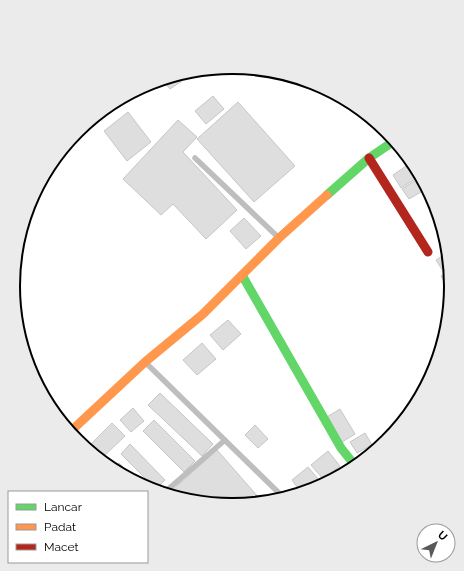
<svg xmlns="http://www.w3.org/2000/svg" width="464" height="571" font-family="Raleway,sans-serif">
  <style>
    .building { fill: #dedede; stroke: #c6c6c6 }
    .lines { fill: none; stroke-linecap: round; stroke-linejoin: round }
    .lane { stroke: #bebebe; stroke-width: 5.5 }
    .fast { stroke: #63d668; stroke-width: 9 }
    .slow { stroke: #ff974d; stroke-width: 9 }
    .jam { stroke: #b3261e; stroke-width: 9 }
    .rim { fill: none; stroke: #000; stroke-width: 2 }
  </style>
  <rect width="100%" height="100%" fill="#fff"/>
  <path class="building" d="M179,77L182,81L170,89L163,80Z
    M213,96L224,109L206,124L195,111Z
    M238,102L295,166L254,202L197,139Z
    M128,112L151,142L127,161L104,131Z
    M178,120L197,137L183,152L237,210L206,239L173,204L161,215L123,179Z
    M409,164L418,177L401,188L393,175Z
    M419,178L426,189L409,199L402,189Z
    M244,218L261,236L246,249L230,231Z
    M445,254L448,268L443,271L436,260Z
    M448,272L451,286L448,288L441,276Z
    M228,320L241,334L223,350L210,335Z
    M202,343L216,359L197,375L183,360Z
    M160,393L213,444L202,456L148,405Z
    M133,408L144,421L131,432L120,420Z
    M340,409L355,434L342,442L327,417Z
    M154,420L195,461L184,472L143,431Z
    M112,423L125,436L103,457L91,444Z
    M255,425L268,439L258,448L245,435Z
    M365,433L372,445L357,453L350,442Z
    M130,444L165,480L156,489L121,454Z
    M217,450L260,499L232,504L170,492Z
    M328,451L340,466L323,479L311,465Z
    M119,463L134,478L115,466Z
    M308,467L319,480L307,490L300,491L292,480Z"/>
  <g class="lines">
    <path class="lane" d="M195,158L279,238
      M145,362L281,495
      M166,491L225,440"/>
    <path class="fast" d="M327,195L369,158L394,141
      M242,275L341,448L353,463"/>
    <path class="slow" d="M71,431L145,362L203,314L279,238L327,195"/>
    <path class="jam" d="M369,158L428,252"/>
  </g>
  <path d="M0 0H464V571H0ZM20 286a212 212 0 1 1 424 0a212 212 0 1 1-424 0Z" fill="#ebebeb" fill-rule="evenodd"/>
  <path class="rim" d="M20 286a212 212 0 1 1 424 0a212 212 0 1 1-424 0Z"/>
  <rect x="8" y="491" width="140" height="72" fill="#ffffff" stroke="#999999"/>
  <rect x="16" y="504" width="20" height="6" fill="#63d668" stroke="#999999"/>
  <text x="44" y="511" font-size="12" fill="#000000">Lancar</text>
  <rect x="16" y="524" width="20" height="6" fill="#ff974d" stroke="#999999"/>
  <text x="44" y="531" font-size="12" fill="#000000">Padat</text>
  <rect x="16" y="544" width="20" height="6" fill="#b3261e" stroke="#999999"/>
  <text x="44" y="551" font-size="12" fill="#000000">Macet</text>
  <g transform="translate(436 543) rotate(43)"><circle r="19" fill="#ffffff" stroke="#999999"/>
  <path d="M0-3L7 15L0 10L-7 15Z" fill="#595959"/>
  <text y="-6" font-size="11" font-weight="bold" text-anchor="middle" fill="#000000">U</text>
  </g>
</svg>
